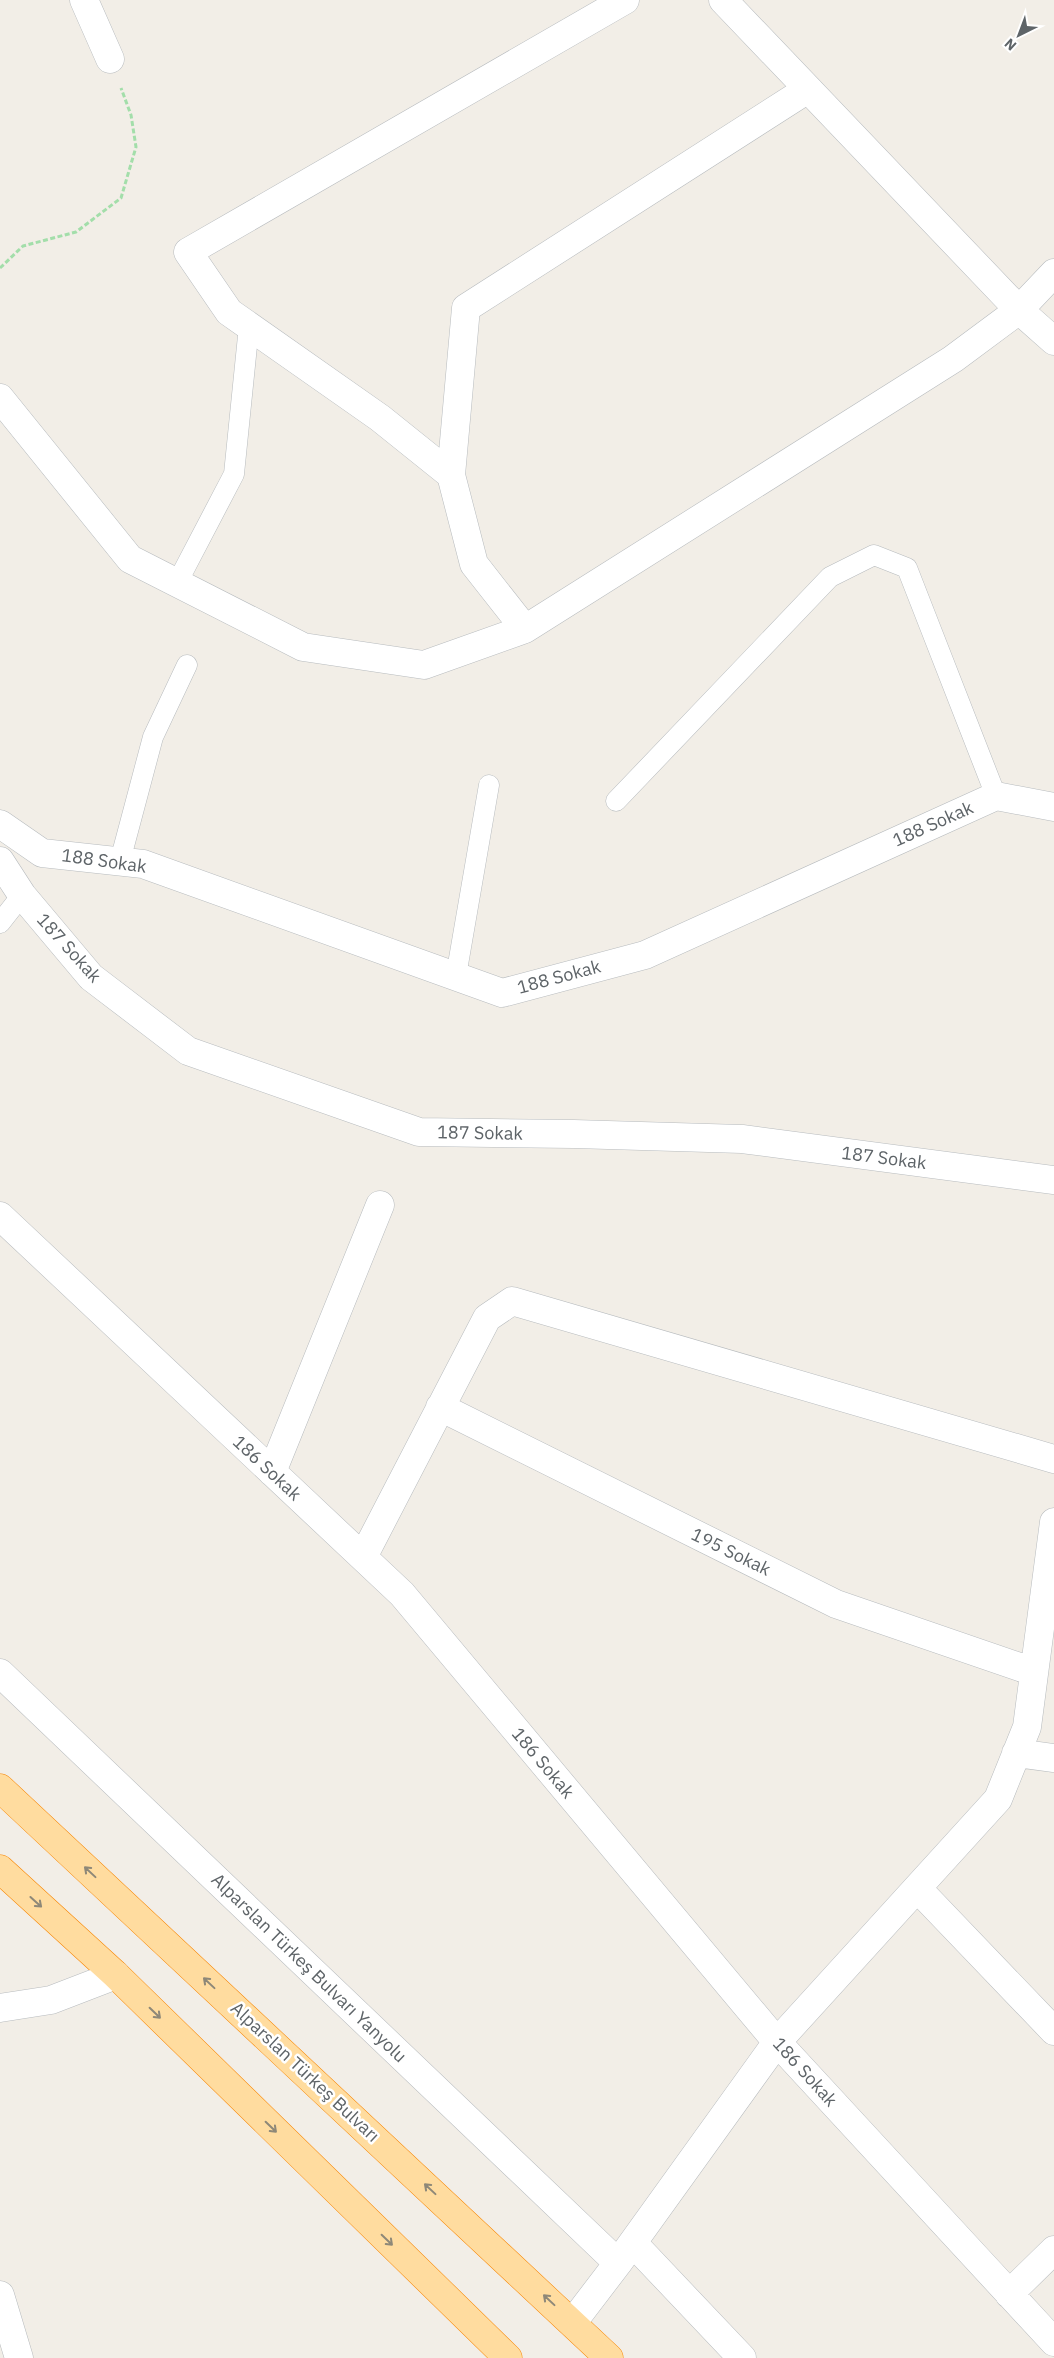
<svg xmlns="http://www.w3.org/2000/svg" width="1054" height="2358" font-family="'IBM Plex Sans',sans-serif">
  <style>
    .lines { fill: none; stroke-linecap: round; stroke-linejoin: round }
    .service-casing { stroke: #b7bbbe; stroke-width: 21 }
    .minor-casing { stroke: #b7bbbe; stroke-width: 29 }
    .trunk-casing { stroke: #f88500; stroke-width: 29 }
    .path { stroke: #a3deaa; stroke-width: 3; stroke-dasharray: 5 2.5; stroke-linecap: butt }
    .service { stroke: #fff; stroke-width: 20 }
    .minor { stroke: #fff; stroke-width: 28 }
    .trunk { stroke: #ffdc9f; stroke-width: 28 }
    .oneway { stroke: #8e8878 }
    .labels { text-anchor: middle; stroke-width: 5; stroke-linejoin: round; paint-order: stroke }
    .street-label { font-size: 18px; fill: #5e6468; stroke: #fff }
  </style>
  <rect width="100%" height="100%" fill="#f2eee7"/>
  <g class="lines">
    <defs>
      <path id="service" d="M177,583L234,474L249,326
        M616,801L830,577L874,555L907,568L996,796
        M120,861L153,737L187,665
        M0,923L22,895
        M456,976L489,785"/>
      <path id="minor" d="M84,0L110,59
        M723,0L1019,310L1054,341
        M0,398L130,559L303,647L424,665L525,629L953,359L1019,310L1054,273
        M451,475L466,308L808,89
        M525,629L474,564L451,475L380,418L229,312L188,252L625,0
        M0,824L42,853L143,864L502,993L645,955L996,796L1054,807
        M0,861L22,895L91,977L188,1051L419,1132L574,1134L742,1139L1054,1180
        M0,1216L402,1594L777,2042L1054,2342
        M440,1407L836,1604L1034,1672
        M272,1472L380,1205
        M363,1557L487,1318L512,1301L1054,1459
        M0,1673L618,2263
        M1016,1753L1054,1758
        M917,1888L1054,2031
        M0,2008L51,2000L116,1975
        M633,2243L742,2358
        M1009,2294L1054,2250
        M0,2295L19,2358
        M573,2322L618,2263L777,2042L998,1799L1027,1727L1054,1522"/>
      <path id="trunk" d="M0,1788L609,2358
        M0,1869L116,1975L508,2358"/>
    </defs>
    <use href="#service" class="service-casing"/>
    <use href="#minor" class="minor-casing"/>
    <use href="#trunk" class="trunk-casing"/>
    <path class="path" d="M0,268L23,246L76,232L121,198L136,147L131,115L121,88"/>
    <use href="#service" class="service"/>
    <use href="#minor" class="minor"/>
    <use href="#trunk" class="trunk"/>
  </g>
  <defs><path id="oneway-shaft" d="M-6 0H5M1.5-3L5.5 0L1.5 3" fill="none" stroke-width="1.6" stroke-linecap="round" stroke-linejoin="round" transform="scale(1.25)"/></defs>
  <g class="oneway">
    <use href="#oneway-shaft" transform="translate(90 1872) rotate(-137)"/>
    <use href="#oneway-shaft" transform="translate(36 1902) rotate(42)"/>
    <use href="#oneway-shaft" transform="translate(209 1983) rotate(-137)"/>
    <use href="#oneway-shaft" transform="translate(155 2013) rotate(44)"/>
    <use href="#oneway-shaft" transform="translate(271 2127) rotate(44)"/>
    <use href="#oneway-shaft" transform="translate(430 2189) rotate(-137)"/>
    <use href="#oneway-shaft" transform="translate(387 2240) rotate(44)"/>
    <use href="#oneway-shaft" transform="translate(549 2300) rotate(-137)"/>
  </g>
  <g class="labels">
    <g class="street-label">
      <text transform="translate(933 824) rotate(-24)" y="6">188 Sokak</text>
      <text transform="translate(104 861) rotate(8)" y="6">188 Sokak</text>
      <text transform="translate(69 948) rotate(48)" y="6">187 Sokak</text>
      <text transform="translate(559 977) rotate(-15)" y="6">188 Sokak</text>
      <text transform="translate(480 1133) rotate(1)" y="6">187 Sokak</text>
      <text transform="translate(884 1158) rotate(7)" y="6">187 Sokak</text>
      <text transform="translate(267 1468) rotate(43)" y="6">186 Sokak</text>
      <text transform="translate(731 1552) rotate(26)" y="6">195 Sokak</text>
      <text transform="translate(543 1763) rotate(50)" y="6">186 Sokak</text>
      <text transform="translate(309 1968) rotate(44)" y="6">Alparslan Türkeş Bulvarı Yanyolu</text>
      <text transform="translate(305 2072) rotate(43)" y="6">Alparslan Türkeş Bulvarı</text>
      <text transform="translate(805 2072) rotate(48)" y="6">186 Sokak</text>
    </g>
  </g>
  <g transform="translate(1019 35) rotate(222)" stroke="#ffffff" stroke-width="4" paint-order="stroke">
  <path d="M0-4L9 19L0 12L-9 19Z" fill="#5e6468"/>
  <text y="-8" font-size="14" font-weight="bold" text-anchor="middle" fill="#5e6468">N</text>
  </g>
</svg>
